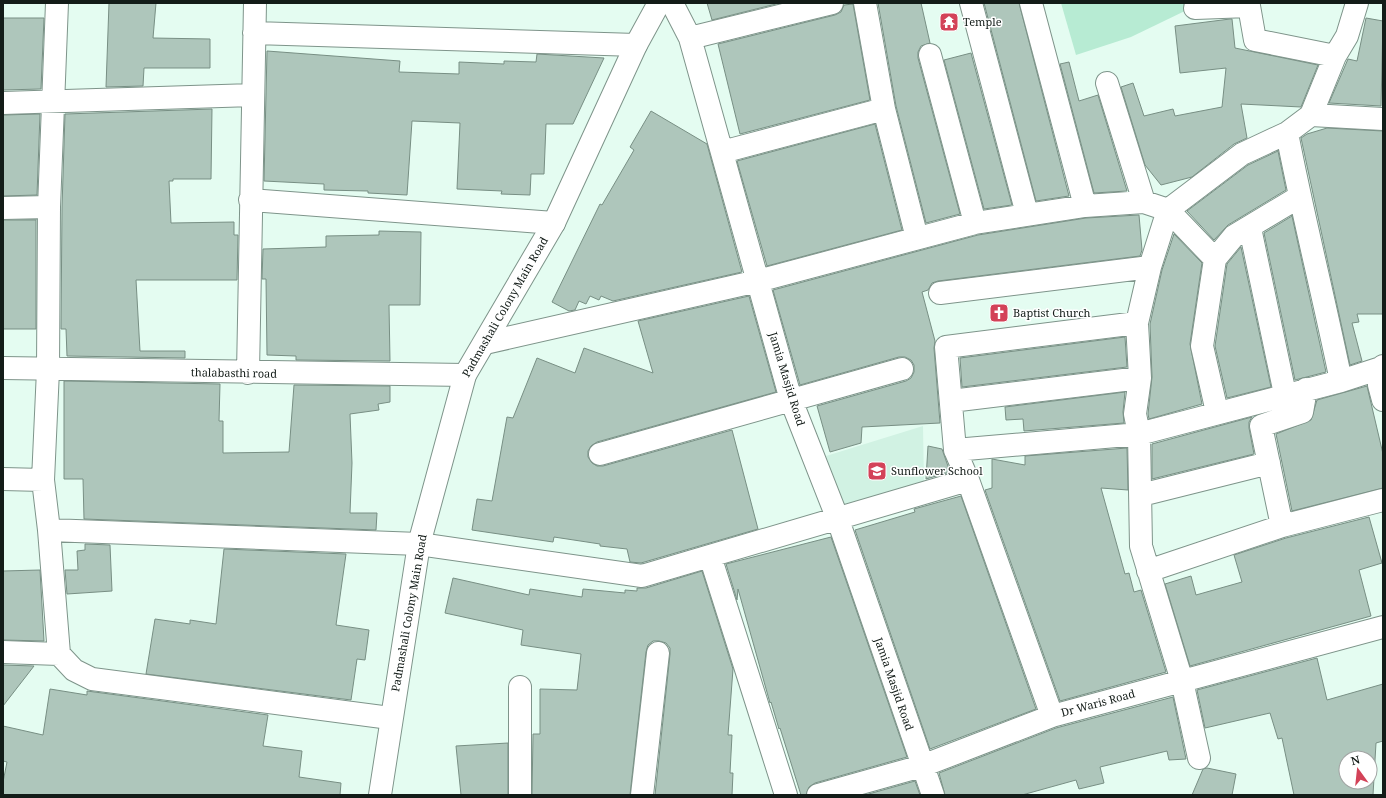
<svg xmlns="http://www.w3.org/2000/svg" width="1386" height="798" font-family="'Noto Serif',serif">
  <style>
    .built { fill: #d1f2e3 }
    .green { fill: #b7ebd3 }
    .building { fill: #aec6bb; stroke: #788f84; fill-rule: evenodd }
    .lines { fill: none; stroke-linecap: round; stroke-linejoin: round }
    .minor-casing { stroke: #7e948a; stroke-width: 24 }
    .tertiary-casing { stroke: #7e948a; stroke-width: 24 }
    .minor { stroke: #fff; stroke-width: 22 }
    .tertiary { stroke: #fff; stroke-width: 22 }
    .labels { text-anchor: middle; stroke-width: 3; stroke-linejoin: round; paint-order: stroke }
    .poi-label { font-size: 11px; fill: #131c18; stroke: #fff; text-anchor: start }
    .street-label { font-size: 11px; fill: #131c18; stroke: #fff }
  </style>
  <rect width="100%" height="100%" fill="#e4fcf1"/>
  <path class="built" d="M923,426L924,485L844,510L826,456Z"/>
  <path class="green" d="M1061,3H1188L1189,9L1131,37L1076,55Z"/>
  <path class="building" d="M109,3H156L153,38L210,39V68H144L143,86L106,87Z
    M707,3H780L712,20Z
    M878,3H921L930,43L921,46L918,52V58L960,214L926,223L896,106Z
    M984,3H1019L1069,196L1036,201Z
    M853,4L870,100L740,134L718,44L835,15L841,12L844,5Z
    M3,18H44L41,89L3,90Z
    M1366,18L1383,21L1381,106L1329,103L1348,59L1357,61Z
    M1230,19H1232L1235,48L1318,65L1301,107L1241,104L1247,138L1234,144L1192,177L1161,185L1145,165L1121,87L1133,83L1144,116L1173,109L1175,116L1222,107L1226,68L1180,73L1175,26Z
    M267,51L400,61L399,72L459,74V62L504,64V61L536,62L537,54L604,58L573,124H546L544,174H531L530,195L501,194L502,191L457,189L460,123L412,121L407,195L368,193V191L324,190V184L264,181Z
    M971,53L1012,205L984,209L944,60Z
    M1069,62L1079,101L1098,95L1127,191L1094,193L1060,64Z
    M212,109L211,179H173V181H169L171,223L234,222V235H238L237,280H136L140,351H185V358L67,356L66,329H61L62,207L65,114Z
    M651,111L707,144L742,272L613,301L601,296L599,300L590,296L586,304L579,301L575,310L569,311L552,302L600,204L602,205L634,150L630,147Z
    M40,114L37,195L3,196V115Z
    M875,124L902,230L767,266L737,161Z
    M1327,128L1383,131V314H1357L1359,322L1352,323L1362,361L1350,365L1301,138L1307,134Z
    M1278,151L1286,190L1228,225L1214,240L1187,211L1248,165Z
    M1139,215L1142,250L1140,256L938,281L932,283L928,290L922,292L935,341L934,348L940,423L862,427L861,443L830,452L817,406L906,381L911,378L914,372V365L911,360L905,357H899L800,385L773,290L978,235L1086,218Z
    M1292,216L1326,372L1295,380L1264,233Z
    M3,220H36V329H3Z
    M379,231L421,232L420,305H389L390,361L296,360V356L267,355L266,279H262L263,249L326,247V236L379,235Z
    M1174,234L1202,263L1190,344L1202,404L1149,419L1148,414L1152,377L1150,324L1162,270Z
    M1241,247L1271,387L1227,398L1215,346L1227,264Z
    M749,296L776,392L597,442L591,446L588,451V457L592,463L597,466H603L732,430L758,529L641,563L630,562L627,549L600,546V544L554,537L553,542L472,530L477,499L492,501L507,417L513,418L537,358L575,373L584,348L653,373L638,321Z
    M1125,337L1127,367L962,387L960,358Z
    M64,381L220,384L219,421H223V453L289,452L294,385L390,386V402L378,404L379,410L350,414L352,463L350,513H377L376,530L84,519L83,479H64Z
    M1367,386L1383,454V488L1292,511L1276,434L1311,420L1317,400Z
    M1125,392L1123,412L1124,423L1024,431L1023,419L1006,420L1005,407Z
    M1252,417L1249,422V428L1254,454L1152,479V444Z
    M928,446L942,449L950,472L926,479Z
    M1127,448L1128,490L1101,488L1125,574L1129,573L1134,592L1141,590L1166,672L1060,701L985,490L992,488V459L1025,465V456Z
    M961,496L1036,709L930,749L855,530L915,512L914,509Z
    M1369,517L1382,563L1359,570L1371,616L1190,666L1165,584L1191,576L1196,595L1242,582L1234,555L1286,538Z
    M831,537L907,757L815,783L809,787L806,795H801L780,728L779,729L771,702L770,703L738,589L737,600L726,564Z
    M85,544L110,545L112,591L67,594L65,570H78L77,551L85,550Z
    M224,549L346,554L336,625L369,630L365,660L357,659L351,700L146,674L155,619L190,624V620L216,624Z
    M40,570L44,641L3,640V571Z
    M702,571L733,669L728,735H732L730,773H733L732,795H655L670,654V648L666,643L659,641H653L648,645L646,652L630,795H532L533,734H540V689L577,690L581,654L521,645L523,630L445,613L453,578L529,595L530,589L582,597L583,589L625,593V590L637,591V588H646Z
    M1317,658L1327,700L1383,684V741L1376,743L1373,795H1294L1282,738L1278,739L1270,713L1205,728L1197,690ZM1346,758H1370V782H1346Z
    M3,665L34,666L3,706Z
    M50,689L87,695V691L268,715L263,746L302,751L299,777L341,783L340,795H3V782L7,762L3,761V726L43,735Z
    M1173,697L1186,759L1169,760L1167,751L1100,767L1104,783L1079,789L1076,780L1022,795H945L939,773L1056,728Z
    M508,743V795H461L456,746Z
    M1207,768L1236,774L1232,795H1192L1203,769Z
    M915,781L920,795H865Z"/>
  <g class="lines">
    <defs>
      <path id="minor" d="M57,3L49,207L48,370L43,480L49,530L59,654L74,670L92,679L390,718
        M672,3L690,38L791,400L837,517L933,795
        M865,3L884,109L917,238
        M971,3L1027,214
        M1031,3L1085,206
        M1195,8L1249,6L1255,40L1335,56
        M254,33L636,45
        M690,38L832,3
        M930,55L975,223
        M1107,83L1144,202
        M3,103L253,95
        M1311,115L1383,119
        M1287,133C1303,216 1324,298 1341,381
        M722,152L884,109
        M250,200L554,223
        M3,208L49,207
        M1250,228L1285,394
        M940,293L1150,267
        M485,343L758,281L975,223L1085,206L1144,202L1168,210L1215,259
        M1383,366L1379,385L1383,400
        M3,368L465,375
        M248,373L255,3
        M951,401L1140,378
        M1217,412L1202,346L1215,259L1234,236L1299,197
        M955,450L1139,434L1341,381L1381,368
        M600,454L902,369
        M3,479L43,480
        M1141,495L1269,463
        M1282,526L1261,426L1302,412L1306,389
        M49,530L419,544L642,576L968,480
        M710,556L786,795
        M1148,571L1282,526L1383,500
        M3,652L59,654
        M1052,716L968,480L955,450L946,347L1137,323
        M1199,758L1182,681L1141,546L1139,434L1135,414L1140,378L1137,323L1150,267L1168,210L1242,154L1287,133L1311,115L1335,56L1347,36L1357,3
        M520,795V687
        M642,795L658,653
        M818,795L922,766L1052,716L1383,627"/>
      <path id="tertiary" d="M380,795L419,544L465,375L554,223L636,45L659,3"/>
    </defs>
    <use href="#minor" class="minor-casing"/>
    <use href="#tertiary" class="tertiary-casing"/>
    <use href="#minor" class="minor"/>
    <use href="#tertiary" class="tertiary"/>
  </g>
  <defs>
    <symbol id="temple-square" viewBox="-11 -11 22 22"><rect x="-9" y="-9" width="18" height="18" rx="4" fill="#d34258" stroke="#fff"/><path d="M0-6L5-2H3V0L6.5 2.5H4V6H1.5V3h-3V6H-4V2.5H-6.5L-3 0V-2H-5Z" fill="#fff"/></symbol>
    <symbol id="church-square" viewBox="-11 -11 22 22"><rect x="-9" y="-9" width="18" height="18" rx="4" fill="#d34258" stroke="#fff"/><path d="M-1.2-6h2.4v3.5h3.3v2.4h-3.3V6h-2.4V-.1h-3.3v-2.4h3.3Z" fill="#fff"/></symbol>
    <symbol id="school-square" viewBox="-11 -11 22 22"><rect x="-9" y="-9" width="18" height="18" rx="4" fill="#d34258" stroke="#fff"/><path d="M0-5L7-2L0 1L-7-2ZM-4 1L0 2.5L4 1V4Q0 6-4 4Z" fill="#fff"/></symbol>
  </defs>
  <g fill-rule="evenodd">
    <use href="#temple-square" x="938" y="11" width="22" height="22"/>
    <use href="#church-square" x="988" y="302" width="22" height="22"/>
    <use href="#school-square" x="866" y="460" width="22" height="22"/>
  </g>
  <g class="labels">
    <g class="poi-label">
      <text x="963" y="26">Temple</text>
      <text x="1013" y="317">Baptist Church</text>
      <text x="891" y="475">Sunflower School</text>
    </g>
    <g class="street-label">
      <text transform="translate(505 307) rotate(-60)" y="4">Padmashali Colony Main Road</text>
      <text transform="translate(234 373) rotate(1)" y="4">thalabasthi road</text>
      <text transform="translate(787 379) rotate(73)" y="4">Jamia Masjid Road</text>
      <text transform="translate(409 613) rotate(-80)" y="4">Padmashali Colony Main Road</text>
      <text transform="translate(894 684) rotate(71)" y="4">Jamia Masjid Road</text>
      <text transform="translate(1098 703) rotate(-15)" y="4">Dr Waris Road</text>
    </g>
  </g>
  <rect width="1386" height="798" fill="none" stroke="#131c18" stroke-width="8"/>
  <g transform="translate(1358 770) rotate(345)"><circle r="19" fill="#ffffff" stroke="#a1a4a3"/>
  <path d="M0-3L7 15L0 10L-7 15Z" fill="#d34258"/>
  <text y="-6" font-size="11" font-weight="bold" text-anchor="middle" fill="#131c18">N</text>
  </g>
</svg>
